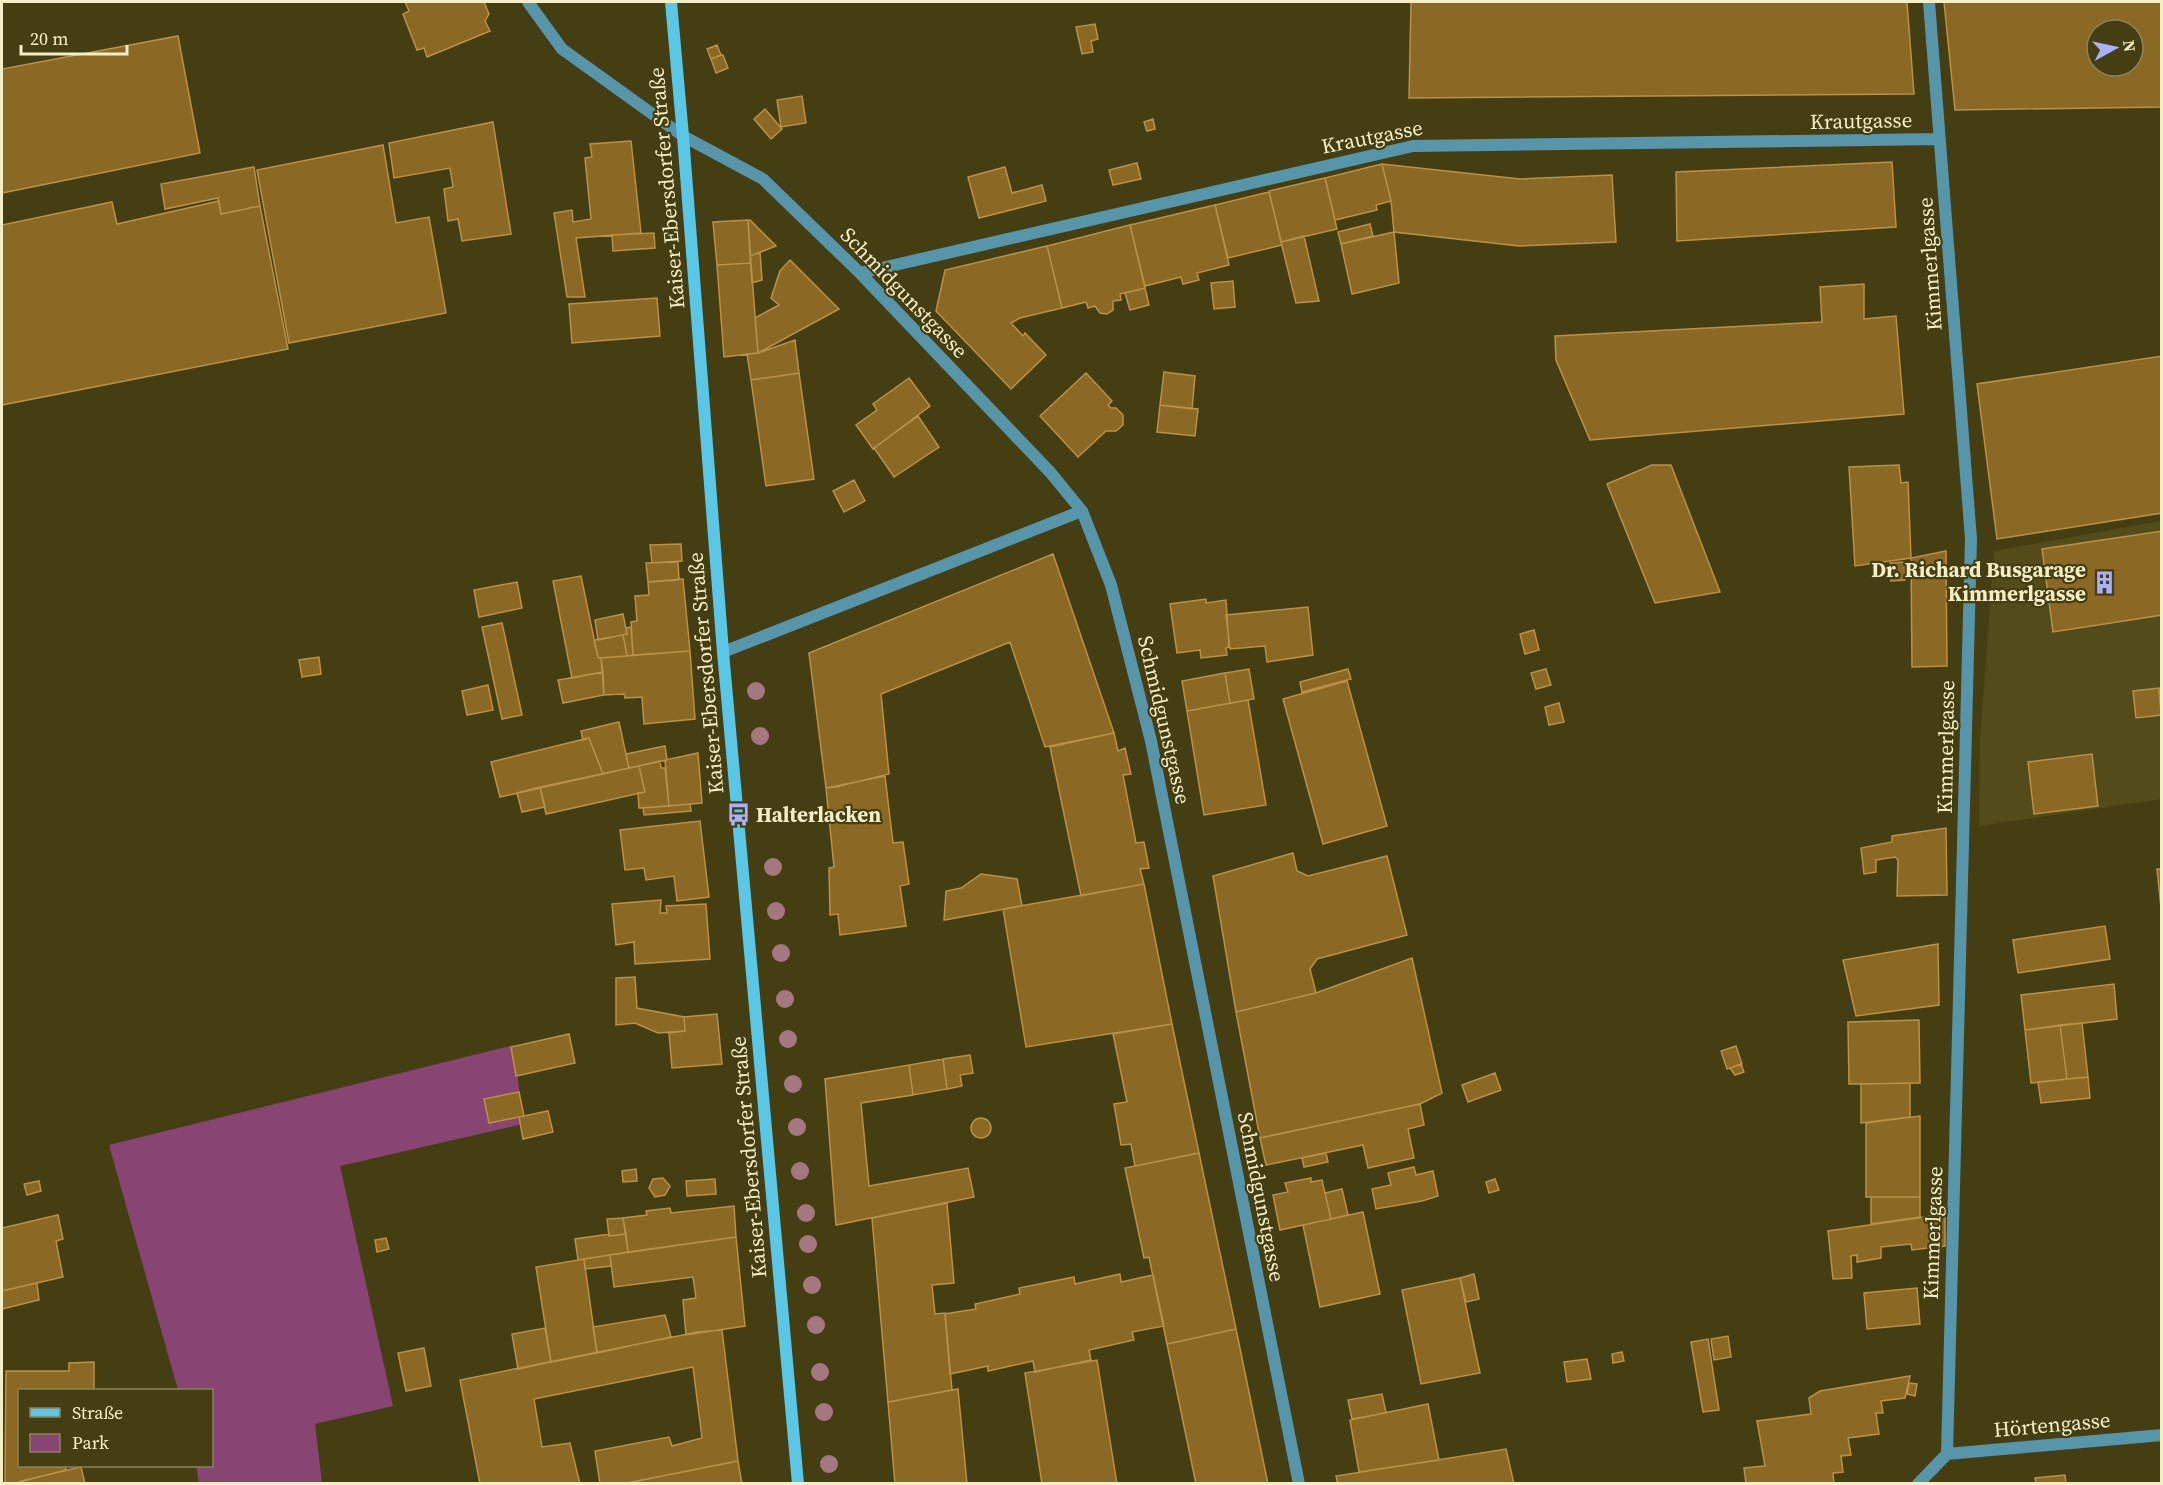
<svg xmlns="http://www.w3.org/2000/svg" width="2163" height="1485" font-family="'Source Serif 4',serif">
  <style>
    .built { fill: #534b19 }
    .green { fill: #884573 }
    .building { fill: #8b6823; stroke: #ba9148; stroke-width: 1.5; fill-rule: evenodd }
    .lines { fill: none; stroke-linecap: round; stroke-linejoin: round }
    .path { stroke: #a29c73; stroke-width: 4; stroke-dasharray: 1.5 4.5; stroke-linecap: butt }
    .street { stroke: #5796aa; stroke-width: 12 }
    .secondary { stroke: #5bc7e7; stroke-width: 12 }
    .tree { fill: #a57780 }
    .labels { text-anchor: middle; stroke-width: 4.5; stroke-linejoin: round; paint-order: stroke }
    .street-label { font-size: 21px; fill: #f4eec7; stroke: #453e13 }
    .poi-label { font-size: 21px; font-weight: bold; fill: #f4eec7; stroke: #453e13; text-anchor: end }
  </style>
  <rect width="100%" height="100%" fill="#453e13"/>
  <path class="built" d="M2161,521V799L1979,826L1980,740L1994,551Z"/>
  <path class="green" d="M514,1045L523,1124L340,1166L393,1406L315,1424L322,1483H199L196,1466H212V1390H178L109,1145Z"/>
  <path class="building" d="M405,2H484L489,14L485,21L490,31L427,57L424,48L417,50L403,14L409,11Z
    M1411,2H1907L1914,94L1409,98Z
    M1944,2H2162V107L1955,110ZM2097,30H2133V66H2097Z
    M1095,24L1098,39L1091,41L1093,52L1082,54L1076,27Z
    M178,36L200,153L2,193V69Z
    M717,45L721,55L711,59L707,49Z
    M721,55H723L728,68L716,73L711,59Z
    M802,96L806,123L781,127L777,100Z
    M765,109L782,129L771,139L754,119Z
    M1153,119L1155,129L1147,131L1144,122Z
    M493,122L511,234L462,241L458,219L448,221L444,189L453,187L450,168L394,178L389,143Z
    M631,141L641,233L576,238L585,297H567L554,213L572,210L573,222L591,219L585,158L592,157L590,144Z
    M383,145L396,223L429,217L446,313L289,343L257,170Z
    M1892,162L1896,227L1677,241L1676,172Z
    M1137,163L1141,179L1113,185L1109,170Z
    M1382,164L1391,201L1376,205L1377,210L1335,220L1325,178Z
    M1382,164L1520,179L1612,175L1616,242L1519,246L1394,232L1391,201Z
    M254,167L260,206L221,214L218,198L165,209L161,184Z
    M1005,167L1012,193L1042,185L1046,201L979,218L968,177Z
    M1325,178L1337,229L1281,242L1269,191Z
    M1269,192L1282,245L1228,258L1215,205Z
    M219,201L221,214L260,206L288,349L2,405V225L112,202L117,224Z
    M1215,205L1229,265L1197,273L1199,280L1183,284L1181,277L1145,286L1130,225Z
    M748,220L751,263L717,265L713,222Z
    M748,220H750L776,246L750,256Z
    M1370,224L1373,236L1341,244L1338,232Z
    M1130,225L1145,288L1120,294L1121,300L1113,301V310L1107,314L1100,313L1095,306L1088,308L1086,302L1062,308L1047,246Z
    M1394,232L1399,283L1352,294L1341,244Z
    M654,233L655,248L613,251L612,235Z
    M1304,236L1319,301L1296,303L1281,242Z
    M1047,246L1062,308L1020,318L1011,323L1023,336L1025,333L1046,355L1011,389L936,311L945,270Z
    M760,252L762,280L752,283L750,256Z
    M790,260L839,309L758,353L755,318L779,305L771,298L780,271Z
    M751,263L758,353L724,357L717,265Z
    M1233,281L1235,307L1214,309L1211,283Z
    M1864,284V319L1896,316L1904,414L1590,440L1556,360L1555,336L1822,322L1820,287Z
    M1145,288L1149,305L1130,310L1125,293Z
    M657,298L660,336L572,343L569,304Z
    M795,340L799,373L751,380L747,354L758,353Z
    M2162,356V513L1997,539L1977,384Z
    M1164,372L1195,376L1192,409L1160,405Z
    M799,373L814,479L766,486L751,380Z
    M1086,373L1112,401L1108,405L1111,408H1116L1123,415V425L1116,431H1106L1078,457L1040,416Z
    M909,378L930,406L873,449L856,425L877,410L873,404Z
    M1160,405L1198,409L1195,436L1157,432Z
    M918,416L939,447L894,477L874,448Z
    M1652,465H1671L1720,592L1655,603L1607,484Z
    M1899,465L1901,483L1908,482L1911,558L1855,566L1849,467Z
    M854,480L865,501L844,512L833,491Z
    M2162,531V615L2053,632L2042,549Z
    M681,544L682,561L652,563L650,545Z
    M1946,551L1947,666L1912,667L1911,558Z
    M1053,554L1114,733L1045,747L1010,642L881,694L889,774L836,787L826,788L809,653Z
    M678,562L679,580L648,582L646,563Z
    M1904,562L1905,580L1891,581L1890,563Z
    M581,576L598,658H601L603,672L572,678L553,581Z
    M683,579L690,651L633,655L631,622L637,621L635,596L649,595L648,582Z
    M517,582L522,608L479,617L474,590Z
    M1206,599V603L1226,600L1229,647L1226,648L1227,655L1201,658L1200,650L1177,653L1170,604Z
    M1308,607L1313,655L1267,662L1265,646L1230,649L1226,615Z
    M623,614L627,634L598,640L595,620Z
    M502,623L522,715L502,719L482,627Z
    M631,627L633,655L627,656L623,635L627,634L626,628Z
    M1534,630L1539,650L1525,654L1520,634Z
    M623,635L627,656L598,658L594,640Z
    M690,651L695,719L644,724L642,697L625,698L624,694L604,695L601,658Z
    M319,657L321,674L302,677L299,660Z
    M1249,669L1254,699L1230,703L1225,673Z
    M1348,669L1351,679L1302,692L1300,682Z
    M1546,669L1551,685L1536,689L1531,673Z
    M603,672L604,695L563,703L558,680Z
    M1225,673L1230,703L1187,711L1182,681Z
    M1347,681L1387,826L1323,844L1283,699Z
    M488,685L493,710L467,715L462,691Z
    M2159,688L2161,715L2136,718L2133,691Z
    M1248,700L1266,805L1204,815L1187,711Z
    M1559,703L1564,722L1549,725L1545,707Z
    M619,722L629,768L603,774L589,738L583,740L581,731Z
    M1114,733L1118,751L1125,748L1131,774L1123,775L1136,843L1144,842L1149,868L1140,869L1144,884L1081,896L1050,747Z
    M589,738L603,774L500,797L491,762Z
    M665,746L667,760L629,768L626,754Z
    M698,753L702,803L669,806L665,760Z
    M2092,754L2098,806L2034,814L2028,762Z
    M660,761L661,768H665L669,806L639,808L638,793L645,792L639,766Z
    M639,766L645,792L546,814L540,787Z
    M885,776L893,843L903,842L909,884L900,886L906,926L840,935L838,914L830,915L829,868L834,867L826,788Z
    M540,787L545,807L522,812L517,793Z
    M690,804L691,811L644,815L643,808Z
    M700,821L709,897L677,901L674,876L646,880L644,868L625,870L620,830Z
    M1946,828L1947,895L1897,896L1898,860L1895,857L1876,860V872L1864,874L1861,848L1892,842V836Z
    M1293,853L1297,871L1308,876L1387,856L1407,935L1317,959L1310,969L1316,993L1236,1012L1213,876Z
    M2157,869H2162L2161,908Z
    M981,874L1017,879L1022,906L944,920L946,891L961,888Z
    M1144,884L1172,1024L1026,1047L1003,909Z
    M661,900L660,913H667L666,906L706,904L710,959L635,964L634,942L616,945L612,904Z
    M2105,926L2110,959L2018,973L2013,940Z
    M1938,944L1939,1005L1856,1016L1843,960Z
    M1412,958L1442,1093L1420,1104L1260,1138L1236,1012L1316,993Z
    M635,977L637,1008L684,1017L685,1031L658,1033L635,1023L616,1025V978Z
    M2114,984L2117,1019L2025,1030L2021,995Z
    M717,1014L722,1064L672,1068L669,1033L685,1031L684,1017Z
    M1919,1020L1920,1083L1849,1084L1848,1022Z
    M2082,1023L2088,1077L2067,1079L2060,1025Z
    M1172,1024L1199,1153L1135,1166L1131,1144L1121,1145L1114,1104L1127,1102L1113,1034Z
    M2060,1025L2067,1079L2031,1083L2025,1030Z
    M569,1034L575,1063L516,1076L511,1047Z
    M1736,1046L1742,1064L1727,1069L1721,1051Z
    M970,1055L973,1073L960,1075L962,1086L947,1089L943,1059Z
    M943,1059L947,1089L913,1095L909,1065Z
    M1741,1064L1744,1072L1735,1075L1730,1068Z
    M909,1065L913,1095L861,1103L869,1186L968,1168L974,1197L836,1225L825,1079Z
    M1495,1073L1501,1090L1468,1102L1462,1085Z
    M2088,1077L2090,1098L2041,1103L2038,1082Z
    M1910,1083V1117L1861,1123V1084Z
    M519,1092L524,1116L489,1123L484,1099Z
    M1420,1104L1424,1125L1408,1129L1414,1158L1368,1168L1363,1145L1266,1165L1260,1138Z
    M548,1111L553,1132L523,1139L519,1117Z
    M1920,1116V1197H1866V1123Z
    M971 1128a10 10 0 1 1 20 0a10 10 0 1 1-20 0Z
    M1199,1153L1236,1329L1167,1344L1149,1257L1144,1258L1125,1168Z
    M1326,1153L1328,1162L1304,1167L1302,1158Z
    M1414,1167L1416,1175L1433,1171L1438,1196L1422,1201L1376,1209L1372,1189L1391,1185L1388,1173Z
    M636,1169L637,1181L623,1182L622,1171Z
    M663,1178L670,1186L665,1195L655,1197L649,1188L653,1179Z
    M1311,1178V1182L1322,1180L1331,1219L1280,1230L1273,1195L1288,1192L1285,1183Z
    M715,1179L716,1194L687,1196L686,1181Z
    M1495,1179L1499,1190L1489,1193L1486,1182Z
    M39,1181L41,1191L27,1195L24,1184Z
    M1342,1189L1348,1215L1331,1219L1325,1193Z
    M1871,1197H1920V1217L1871,1224Z
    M947,1203L954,1283L932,1285L935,1314L945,1313L952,1390L888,1402L872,1218Z
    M734,1206L736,1237L628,1252L623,1218L647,1215L646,1211L670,1208L671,1213Z
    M1363,1212L1380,1294L1320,1307L1303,1225Z
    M1945,1214V1246L1912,1250L1911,1244L1881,1247V1258L1857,1262V1255L1851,1256L1852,1278L1833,1279L1828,1231Z
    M58,1215L63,1239L56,1241L63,1277L2,1291V1228Z
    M623,1218L626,1234L609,1236L607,1219Z
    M609,1234V1236L626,1234L628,1252L578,1260L575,1239Z
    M736,1237L745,1326L686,1335L683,1300L696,1298L693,1277L614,1287L610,1255Z
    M386,1238L389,1249L377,1252L375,1240Z
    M610,1255L611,1266L585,1269L584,1259Z
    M584,1259L597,1353L551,1362L536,1267Z
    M1120,1274L1121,1282L1153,1275L1164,1326L1132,1332L1134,1340L1089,1350L1091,1360L1035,1372L1033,1361L988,1371V1366L950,1374L945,1314L976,1309L975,1304L1020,1294L1019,1288L1074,1277L1075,1284Z
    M1474,1274L1479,1299L1466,1302L1460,1278Z
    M1460,1278L1480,1373L1421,1384L1402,1290Z
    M37,1283L39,1300L2,1309V1291Z
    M1917,1288L1920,1324L1867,1329L1864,1293Z
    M665,1315L671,1337L597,1353L593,1327Z
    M545,1328L551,1362L518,1369L512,1334Z
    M1236,1329L1268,1484H1196L1167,1344Z
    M722,1330L738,1461L622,1484H600L595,1451L669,1437L672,1446L702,1438L693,1367L534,1399L542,1447L570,1443L580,1484H480L460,1380L698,1332Z
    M1728,1336L1731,1357L1714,1360L1711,1339Z
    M1708,1339L1719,1410L1703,1412L1691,1342Z
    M424,1348L431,1386L406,1391L398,1353Z
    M1622,1352L1624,1361L1613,1363L1612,1354Z
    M1587,1359L1591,1379L1567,1382L1564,1362Z
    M1097,1360L1117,1484H1042L1025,1373Z
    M94,1362V1390H20V1466H66V1470L12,1484H5L6,1371H69V1363Z
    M1910,1376L1905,1398L1881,1401L1883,1413H1876L1879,1434L1848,1438L1851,1455L1841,1456L1843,1472L1833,1473L1834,1484H1746L1744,1468L1765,1466L1757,1421L1811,1414L1809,1398L1820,1391Z
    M1909,1383L1917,1384L1915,1396L1907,1394Z
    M958,1389L967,1484H895L888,1402Z
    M1382,1394L1386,1413L1352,1419L1348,1400Z
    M1428,1404L1439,1460L1359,1472L1350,1420Z
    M1506,1449L1514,1484H1338L1336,1476Z
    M738,1461L742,1484H622Z
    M81,1467L85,1484H22L21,1481Z
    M2065,1475L2066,1484H2036L2035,1478Z"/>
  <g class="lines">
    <path class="path" d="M774,818L779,817"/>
    <path class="street" d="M528,2L562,49L683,136L763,179L860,273L1050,472L1082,511L1111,585L1151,741L1299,1484
      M860,273L1413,146L1940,139
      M723,652L1082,511
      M1947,1454L2162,1435
      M1918,1484L1947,1454L1971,539L1929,2"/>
    <path class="secondary" d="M671,2L683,136L723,652L798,1484"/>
  </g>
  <g class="tree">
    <circle cx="756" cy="691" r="9"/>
    <circle cx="760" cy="736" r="9"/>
    <circle cx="773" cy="867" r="9"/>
    <circle cx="776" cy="911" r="9"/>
    <circle cx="781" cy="953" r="9"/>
    <circle cx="785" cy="999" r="9"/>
    <circle cx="788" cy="1039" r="9"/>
    <circle cx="793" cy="1084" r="9"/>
    <circle cx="797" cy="1127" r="9"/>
    <circle cx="800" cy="1171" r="9"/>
    <circle cx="806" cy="1213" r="9"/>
    <circle cx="808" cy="1244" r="9"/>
    <circle cx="812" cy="1285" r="9"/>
    <circle cx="816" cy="1325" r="9"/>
    <circle cx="820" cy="1372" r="9"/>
    <circle cx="824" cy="1412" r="9"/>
    <circle cx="829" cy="1464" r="9"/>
  </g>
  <defs>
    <symbol id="building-bare" viewBox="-9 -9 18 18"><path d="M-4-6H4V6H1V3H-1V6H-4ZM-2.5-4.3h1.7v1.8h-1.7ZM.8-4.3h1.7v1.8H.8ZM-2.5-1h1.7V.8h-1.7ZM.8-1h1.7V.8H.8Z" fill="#aab0fb" stroke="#453e13" stroke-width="2.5" paint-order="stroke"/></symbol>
    <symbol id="bus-bare" viewBox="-9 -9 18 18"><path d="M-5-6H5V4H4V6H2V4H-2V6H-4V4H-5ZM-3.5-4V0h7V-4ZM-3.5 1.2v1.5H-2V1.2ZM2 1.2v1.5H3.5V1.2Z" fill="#aab0fb" stroke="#453e13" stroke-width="2.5" paint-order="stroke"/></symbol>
  </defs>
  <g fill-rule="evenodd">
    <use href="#building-bare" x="2088" y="566" width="33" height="33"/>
    <use href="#bus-bare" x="722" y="798" width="33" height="33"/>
  </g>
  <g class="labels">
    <g class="street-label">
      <text transform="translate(1861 121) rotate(-1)" y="7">Krautgasse</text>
      <text transform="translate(1372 137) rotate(-11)" y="7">Krautgasse</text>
      <text transform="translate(667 188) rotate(-95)" y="7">Kaiser-Ebersdorfer Straße</text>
      <text transform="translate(1930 264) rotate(-94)" y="7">Kimmerlgasse</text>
      <text transform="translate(904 293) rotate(46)" y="7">Schmidgunstgasse</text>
      <text transform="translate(706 673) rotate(-95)" y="7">Kaiser-Ebersdorfer Straße</text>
      <text transform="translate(1164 720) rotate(77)" y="7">Schmidgunstgasse</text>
      <text transform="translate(1946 747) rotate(-89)" y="7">Kimmerlgasse</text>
      <text transform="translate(749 1157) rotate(-95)" y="7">Kaiser-Ebersdorfer Straße</text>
      <text transform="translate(1261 1197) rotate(79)" y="7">Schmidgunstgasse</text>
      <text transform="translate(1933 1233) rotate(-88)" y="7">Kimmerlgasse</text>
      <text transform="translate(2052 1425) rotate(-5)" y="7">Hörtengasse</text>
    </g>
    <g class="poi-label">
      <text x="2086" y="577">Dr. Richard Busgarage<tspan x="2086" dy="24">Kimmerlgasse</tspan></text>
      <text x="756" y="822" text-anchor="start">Halterlacken</text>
    </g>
  </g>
  <rect width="2163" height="1485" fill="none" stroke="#f4eec7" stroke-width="6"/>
  <rect x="18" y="1389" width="195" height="78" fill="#453e13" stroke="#8b845b" stroke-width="1.5"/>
  <rect x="30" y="1408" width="30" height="9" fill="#5bc7e7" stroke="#8b845b" stroke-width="1.5"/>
  <text x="72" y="1419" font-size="18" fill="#f4eec7">Straße</text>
  <rect x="30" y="1434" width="30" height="18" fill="#884573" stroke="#8b845b" stroke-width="1.5"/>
  <text x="72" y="1449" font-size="18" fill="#f4eec7">Park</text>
  <g transform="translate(2115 48) rotate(82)"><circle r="28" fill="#453e13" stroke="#8b845b" stroke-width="1.5"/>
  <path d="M0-4.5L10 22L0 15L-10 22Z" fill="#aab0fb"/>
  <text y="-9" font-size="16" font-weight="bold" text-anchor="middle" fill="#f4eec7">N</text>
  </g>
  <path d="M21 45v9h106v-9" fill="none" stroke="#f4eec7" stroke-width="3"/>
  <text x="30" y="45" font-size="18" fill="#f4eec7" stroke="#453e13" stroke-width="4.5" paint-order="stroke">20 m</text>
</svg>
